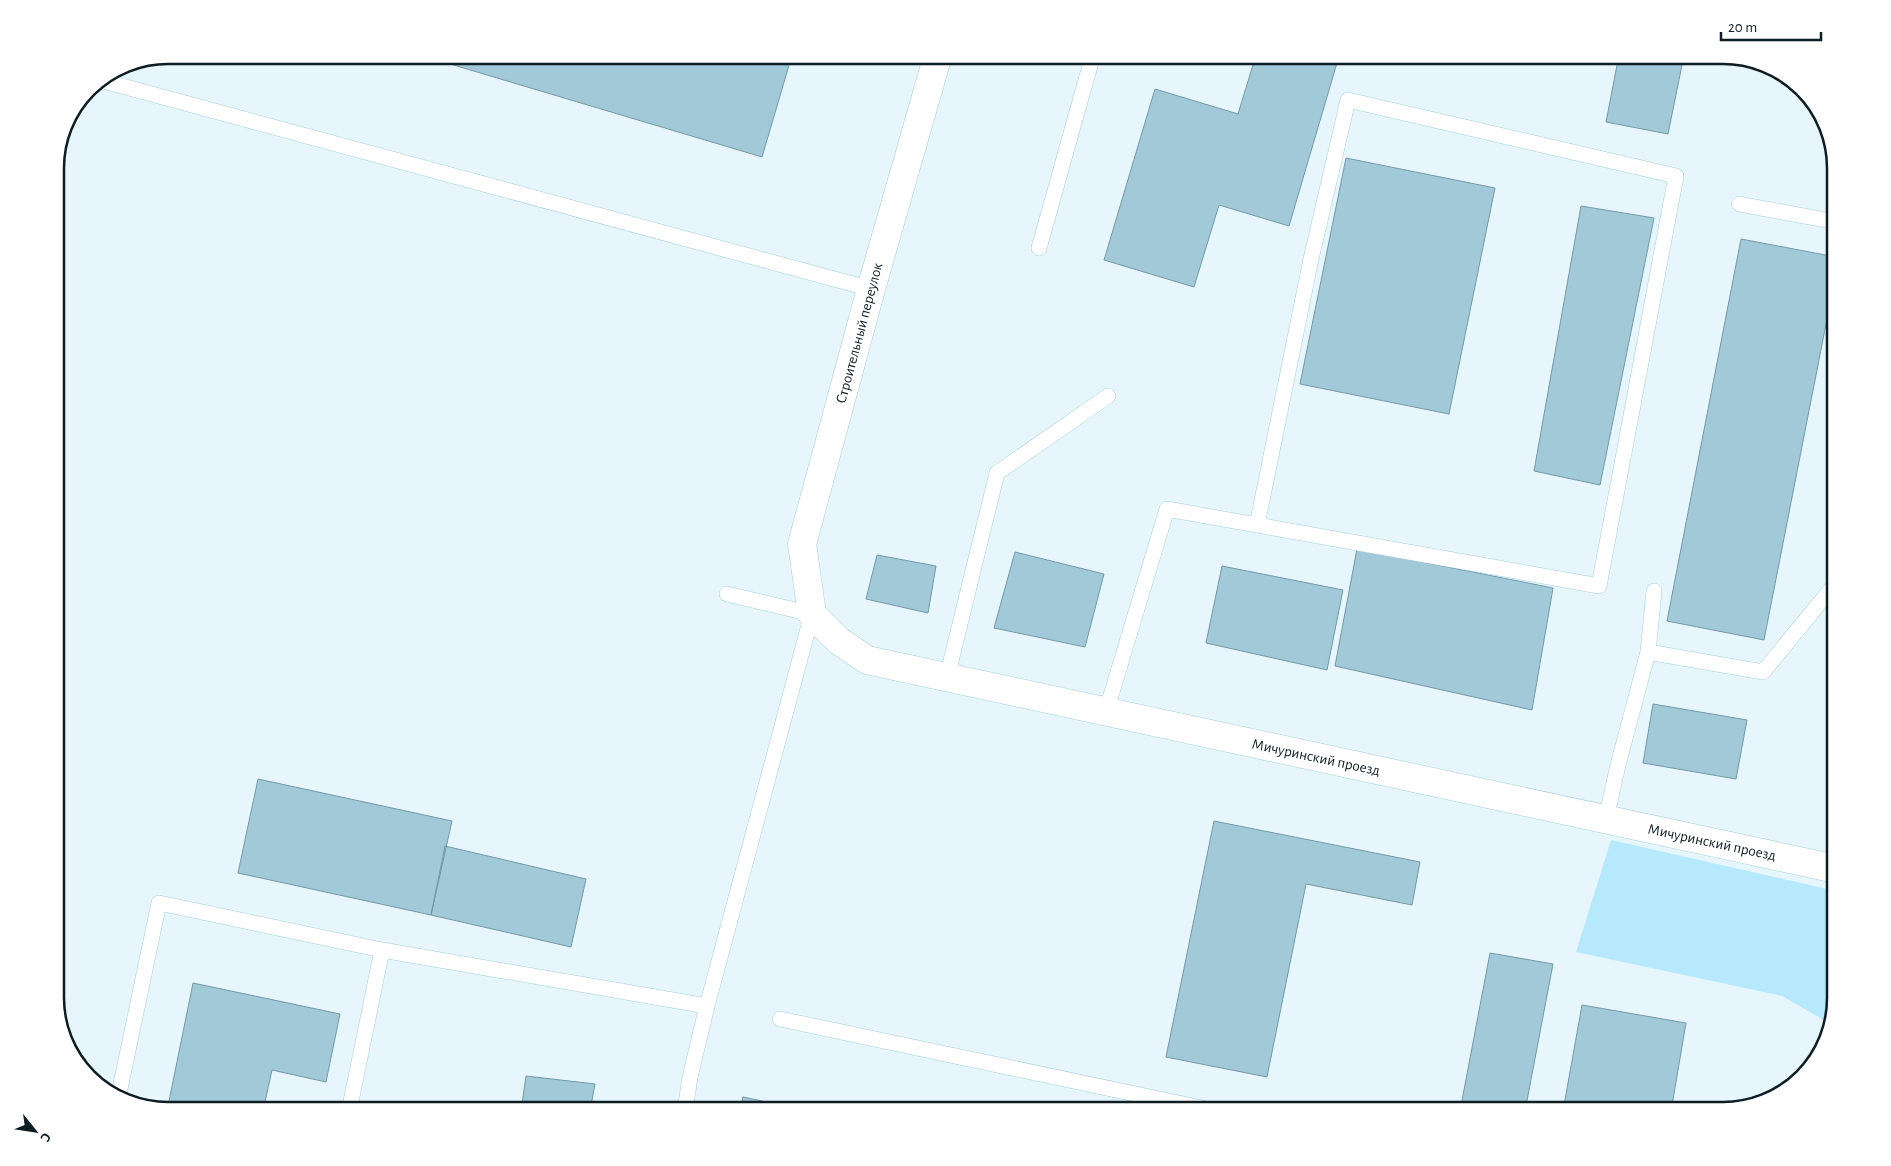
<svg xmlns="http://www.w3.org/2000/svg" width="1891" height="1166" font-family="'Alegreya Sans',sans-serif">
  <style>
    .green { fill: #b7e9fd }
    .building { fill: #a2c9d8; stroke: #7399a8 }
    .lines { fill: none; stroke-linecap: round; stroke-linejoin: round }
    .lane-casing { stroke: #a7cede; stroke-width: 16 }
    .secondary-casing { stroke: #a7cede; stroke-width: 29 }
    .lane { stroke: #fff; stroke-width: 15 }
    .secondary { stroke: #fff; stroke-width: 28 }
    .labels { text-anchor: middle; stroke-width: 4; stroke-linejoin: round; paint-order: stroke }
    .street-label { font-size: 15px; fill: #0e1d23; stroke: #fff }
    .rim { fill: none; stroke: #0e1d23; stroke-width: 2.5 }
  </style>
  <rect width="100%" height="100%" fill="#e6f6fc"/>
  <path class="green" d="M1611,840L1836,891V999L1829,1023L1782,996L1576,952Z"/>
  <path class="building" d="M420,55H792L762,157Z
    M1256,55L1339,56L1289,226L1219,205L1194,287L1104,260L1155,89L1238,114Z
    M1619,55H1684L1668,134L1606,122Z
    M1346,158L1495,188L1449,414L1300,384Z
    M1581,206L1654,218L1600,485L1534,471Z
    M1741,239L1836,257V321L1827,319L1764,640L1667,621Z
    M1357,549L1553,588L1532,710L1335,666Z
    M1015,552L1104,574L1085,647L994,628Z
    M877,555L936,566L928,613L866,599Z
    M1222,566L1343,590L1327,670L1206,643Z
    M1653,704L1747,720L1736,779L1643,763Z
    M258,779L452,821L431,915L238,873Z
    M1214,821L1420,862L1412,905L1306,884L1267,1077L1166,1057Z
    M445,846L586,879L571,947L431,915Z
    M1490,953L1553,964L1525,1111H1460Z
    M193,983L340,1014L326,1082L272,1070L263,1111H167Z
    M1582,1005L1686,1023L1671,1111H1563Z
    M526,1076L595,1084L590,1111H521Z
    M743,1097L809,1111H740Z"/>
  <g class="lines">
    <defs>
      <path id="lane" d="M100,80L871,289
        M1739,204L1836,222
        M1039,248L1093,55
        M1654,591L1648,652L1763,672L1836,583
        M947,677L997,473L1108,396
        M1106,712L1167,509L1599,586L1676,176L1348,100L1311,259L1257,525
        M1606,819L1618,765L1648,652
        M780,1019L1216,1111
        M118,1098L159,903L382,950L707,1006
        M349,1111L382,950
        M685,1111L690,1077L707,1006L812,614L727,594"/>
      <path id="secondary" d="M938,55L871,289L802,544L812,614L839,641L867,660L1836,869"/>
    </defs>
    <use href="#lane" class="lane-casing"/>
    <use href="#secondary" class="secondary-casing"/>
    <use href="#lane" class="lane"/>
    <use href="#secondary" class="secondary"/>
  </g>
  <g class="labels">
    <g class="street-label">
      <text transform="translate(859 333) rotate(-75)" y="5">Строительный переулок</text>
      <text transform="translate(1316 757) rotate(12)" y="5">Мичуринский проезд</text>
      <text transform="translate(1712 842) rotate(12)" y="5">Мичуринский проезд</text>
    </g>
  </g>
  <path d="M0 0H1891V1166H0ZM168 64H1723A104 104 0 0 1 1827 168V998A104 104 0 0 1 1723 1102H168A104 104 0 0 1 64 998V168A104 104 0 0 1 168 64Z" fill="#fff" fill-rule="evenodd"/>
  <path class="rim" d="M168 64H1723A104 104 0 0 1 1827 168V998A104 104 0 0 1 1723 1102H168A104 104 0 0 1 64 998V168A104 104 0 0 1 168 64Z"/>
  <g transform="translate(35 1131) rotate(120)" stroke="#ffffff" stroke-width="4" paint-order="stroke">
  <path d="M0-4L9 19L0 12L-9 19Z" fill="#0e1d23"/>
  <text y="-8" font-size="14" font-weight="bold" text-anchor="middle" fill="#0e1d23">С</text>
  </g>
  <path d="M1721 32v8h100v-8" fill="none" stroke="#0e1d23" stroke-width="2.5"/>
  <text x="1728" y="32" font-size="15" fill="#0e1d23" stroke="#ffffff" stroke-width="4" paint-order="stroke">20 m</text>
</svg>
